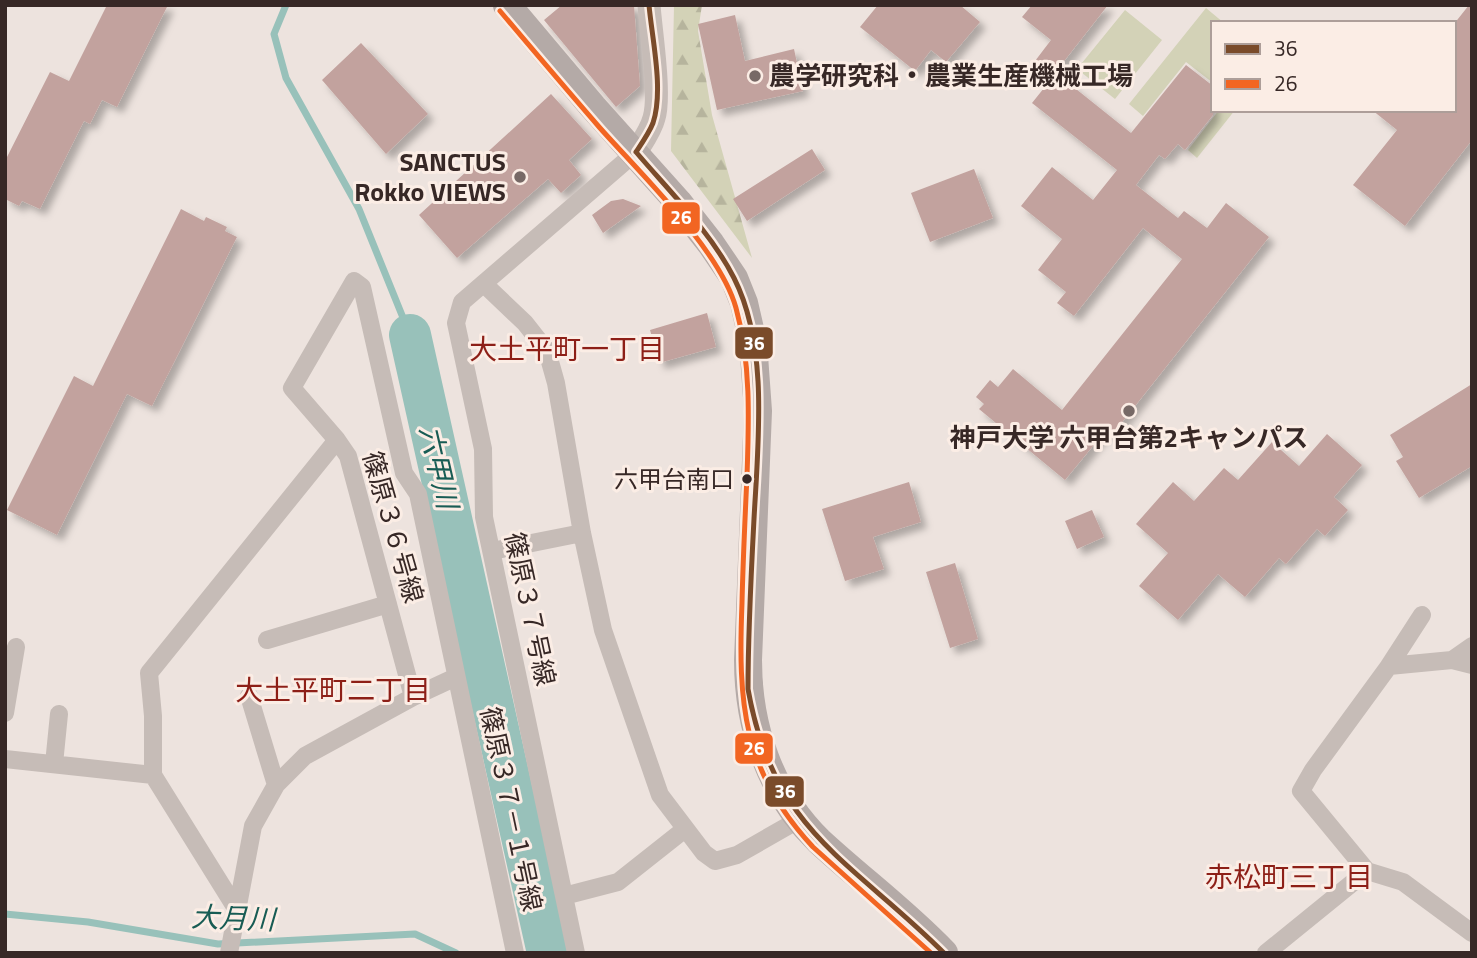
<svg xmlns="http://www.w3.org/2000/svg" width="1477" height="958" font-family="'Titillium Web','Noto Sans JP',sans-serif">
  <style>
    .forest { fill: url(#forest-firs) }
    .garden { fill: #d3d2b7 }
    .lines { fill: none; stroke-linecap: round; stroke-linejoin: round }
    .stream { stroke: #98c1ba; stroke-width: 7 }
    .river { stroke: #98c1ba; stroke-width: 42 }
    .building { fill: #c2a29e; filter: url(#shadow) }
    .minor { stroke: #c6bcb7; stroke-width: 18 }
    .tertiary { stroke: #c6bcb7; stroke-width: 23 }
    .primary { stroke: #b4aaa7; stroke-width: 28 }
    .bus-1-casing { stroke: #fbede5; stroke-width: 10 }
    .bus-2-casing { stroke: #fbede5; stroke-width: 10 }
    .bus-1 { stroke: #7a4b2a; stroke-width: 5 }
    .bus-2 { stroke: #f26522; stroke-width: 5 }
    .poi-dot { fill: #776966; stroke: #fbede5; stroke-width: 2.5 }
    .bus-dot { fill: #372826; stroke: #fbede5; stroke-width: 2.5 }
    .labels { text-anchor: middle; stroke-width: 6; stroke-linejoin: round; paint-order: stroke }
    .bus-label { font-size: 24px; fill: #372826; stroke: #fbede5; text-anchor: end }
    .poi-label { font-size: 26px; font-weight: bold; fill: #372826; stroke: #fbede5; text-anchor: start }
    .street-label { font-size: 26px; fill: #372826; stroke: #fbede5 }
    .neighbourhood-label { font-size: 28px; fill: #8d1f17; stroke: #fbede5 }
    .water-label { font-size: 28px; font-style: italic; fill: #185c54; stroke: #fbede5 }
    .line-badge { stroke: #fbede5; stroke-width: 2.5 }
    .badge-label { font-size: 19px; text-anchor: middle; font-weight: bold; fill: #fff }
  </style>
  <defs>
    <pattern id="forest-firs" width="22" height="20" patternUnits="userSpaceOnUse" patternTransform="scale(1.75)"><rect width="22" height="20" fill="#d3d2b7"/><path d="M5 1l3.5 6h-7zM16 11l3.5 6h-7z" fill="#b6b49d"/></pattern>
    <filter id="shadow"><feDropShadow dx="6" dy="6" stdDeviation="3.5" flood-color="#0004"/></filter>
  </defs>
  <rect width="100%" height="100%" fill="#ede3de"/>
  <path class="forest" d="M674,5H702L698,31L712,115L752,258L671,151Z"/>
  <path class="garden" d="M1206,8L1224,23H1213V83L1186,62L1143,116L1129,104Z
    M1125,10L1162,40L1115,99L1077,69Z
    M1219,110H1235L1197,158L1188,150Z"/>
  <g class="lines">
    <path class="stream" d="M286,5L274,34L286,78L359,209L410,335
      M5,914L88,922L218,944L415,934L456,953"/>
    <path class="river" d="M410,335L548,953"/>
  </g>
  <path class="building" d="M107,5H168L117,107L102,100L90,124L84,121L40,209L22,201L19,206L5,199V161L50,72L69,81Z
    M562,5H634L640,86L616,107L544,20Z
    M878,5H960L980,22L946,62L931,50L915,71L860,27Z
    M1032,5H1108L1050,79L1032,65L1051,40L1022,17Z
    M1469,5H1472V140L1405,226L1353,185L1397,130L1372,110H1454V24Z
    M735,15L745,61L794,49L803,91L717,110L698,24Z
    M361,43L428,114L386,154L322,80Z
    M1186,65L1213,86V115L1185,150L1178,144L1165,159L1159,155L1136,185L1178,218L1184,211L1207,228L1226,203L1269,237L1112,435L1106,430L1065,480L979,409L984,404L976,397L990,380L998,387L1013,369L1062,410L1182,259L1143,228L1074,316L1057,303L1066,292L1038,270L1062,239L1021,206L1052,167L1093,200L1117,170L1032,103L1056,73L1131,133Z
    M551,94L592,139L569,160L581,175L561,193L548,179L457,258L419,215Z
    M812,149L825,170L747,221L733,199Z
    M974,169L993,218L930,242L911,193Z
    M623,199L641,206L603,233L592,215L611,201Z
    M181,209L204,221L206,217L227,227L225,231L237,237L152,406L127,394L57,535L7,510L74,376L93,386Z
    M707,313L716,347L659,363L650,330Z
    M1472,384V466L1419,498L1396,461L1403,457L1390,435Z
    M1327,434L1362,465L1334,497L1348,510L1325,536L1317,529L1286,564L1279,558L1245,597L1218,574L1178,620L1139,586L1168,553L1136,524L1173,482L1194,501L1224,468L1238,480L1272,442L1299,466Z
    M909,482L921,522L873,537L884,569L845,581L822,509Z
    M1092,510L1104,537L1077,549L1065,521Z
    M955,563L978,639L950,648L926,572Z"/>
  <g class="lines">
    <path class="minor" d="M484,284L525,323L547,351L556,383L582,533L603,630L660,795L704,853L715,861L737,855L800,819
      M492,551L582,533
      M267,640L388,604
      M1452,660L1472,646
      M1389,666L1422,615
      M249,696L276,785
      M413,697L348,456L337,440L292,388L354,281L362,287L404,473L418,494L515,953
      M5,713L16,647
      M5,759L153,775
      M54,764L59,714
      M1367,871L1301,791L1313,770L1389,666L1452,660L1472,665
      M564,896L618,882L685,829
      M237,910L153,775V716L149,673L337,440
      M229,953L253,826L276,785L305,756L413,697L456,677
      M576,953L484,517L483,449L456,323L462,302L636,152
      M1266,953L1367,871L1403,882L1472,933"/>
    <path class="tertiary" d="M636,152C643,141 651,130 654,118C661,95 651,32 649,5"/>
    <path class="primary" d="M507,5L593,107L678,202L711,244L734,278L744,303L753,342L758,411L748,660C748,727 770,793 819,841C860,879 905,912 944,953"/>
    <defs>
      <path id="bus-1" d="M636,152C670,192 710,231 734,278C769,347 758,443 754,519C751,576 748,632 748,689C773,832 851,860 944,953
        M636,152C642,143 649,133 653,123C664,90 652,39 649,5"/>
      <path id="bus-2" d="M500,11C533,50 566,89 600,128C640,173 720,250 736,308C751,362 749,420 747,476C745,518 743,560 742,603C738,702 742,771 813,847L931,953"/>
    </defs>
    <use href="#bus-1" class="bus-1-casing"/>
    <use href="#bus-2" class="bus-2-casing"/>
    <use href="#bus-1" class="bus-1"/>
    <use href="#bus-2" class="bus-2"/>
  </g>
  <g class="poi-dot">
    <circle cx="755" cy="76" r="7"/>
    <circle cx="520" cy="177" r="7"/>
    <circle cx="1129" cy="411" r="7"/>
  </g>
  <circle class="bus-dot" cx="747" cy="479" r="6"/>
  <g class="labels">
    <g class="bus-label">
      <text x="734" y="488">六甲台南口</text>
    </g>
    <g class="poi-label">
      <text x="769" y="85">農学研究科・農業生産機械工場</text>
      <text x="506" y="171" text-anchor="end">SANCTUS<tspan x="506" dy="30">Rokko VIEWS</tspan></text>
      <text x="1129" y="447" text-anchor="middle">神戸大学 六甲台第2キャンパス</text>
    </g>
    <g class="street-label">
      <text transform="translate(393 527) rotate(74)" y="9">篠原３６号線</text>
      <text transform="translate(530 609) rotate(78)" y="9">篠原３７号線</text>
      <text transform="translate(511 809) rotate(78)" y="9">篠原３７－１号線</text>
    </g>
    <g class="neighbourhood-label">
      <text x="567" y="359">大土平町一丁目</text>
      <text x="333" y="700">大土平町二丁目</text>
      <text x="1289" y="887">赤松町三丁目</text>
    </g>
    <g class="water-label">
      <text transform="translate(439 467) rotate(77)" y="10">六甲川</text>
      <text transform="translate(233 918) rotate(2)" y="10">大月川</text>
    </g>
  </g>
  <g class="line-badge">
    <rect x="661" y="201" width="40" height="34" rx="7" fill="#f26522"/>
    <rect x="734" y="326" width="40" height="34" rx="7" fill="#7a4b2a"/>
    <rect x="734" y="732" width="40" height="33" rx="7" fill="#f26522"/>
    <rect x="764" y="775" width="41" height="33" rx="7" fill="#7a4b2a"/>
  </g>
  <g class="badge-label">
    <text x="681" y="224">26</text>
    <text x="754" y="350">36</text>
    <text x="754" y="755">26</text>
    <text x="785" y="798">36</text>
  </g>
  <rect width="1477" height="958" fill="none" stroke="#372826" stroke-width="14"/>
  <rect x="1211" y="21" width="245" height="91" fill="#fbede5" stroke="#ad9e99" stroke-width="2"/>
  <rect x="1225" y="44" width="35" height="10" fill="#7a4b2a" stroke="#ad9e99" stroke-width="2"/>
  <text x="1274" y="56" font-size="21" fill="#372826">36</text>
  <rect x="1225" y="79" width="35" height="10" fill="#f26522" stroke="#ad9e99" stroke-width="2"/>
  <text x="1274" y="91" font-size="21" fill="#372826">26</text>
</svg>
